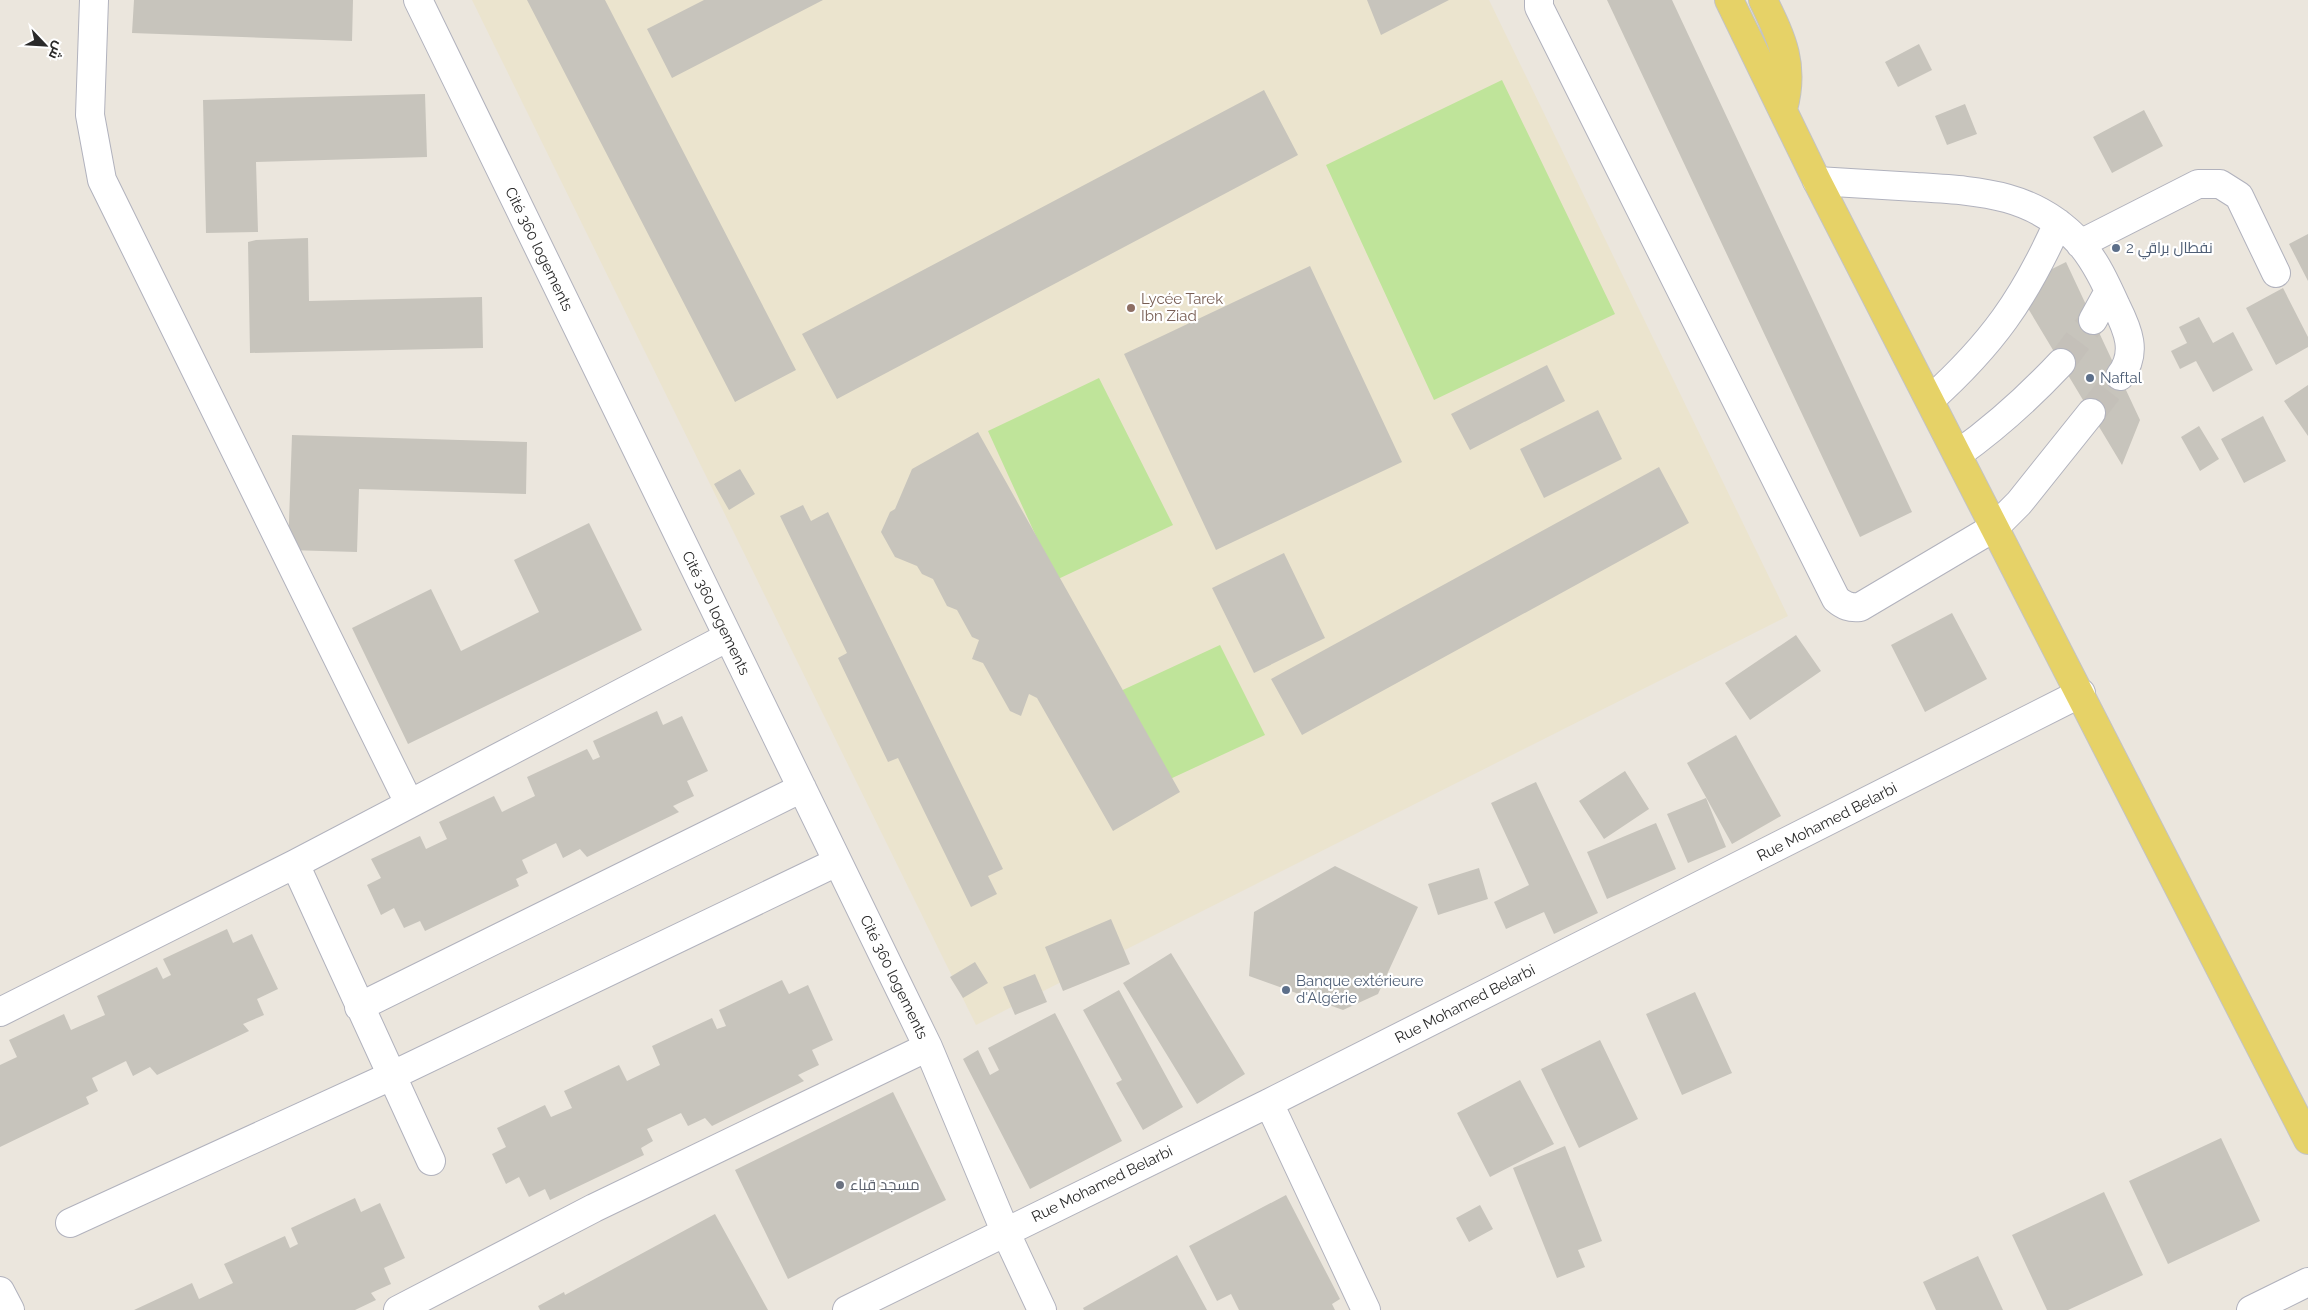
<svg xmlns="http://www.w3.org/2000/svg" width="2308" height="1310" font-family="Raleway,Cairo,sans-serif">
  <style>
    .education { fill: #ebe4ce }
    .pitch { fill: #bfe49a }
    .building { fill: #c7c4bc }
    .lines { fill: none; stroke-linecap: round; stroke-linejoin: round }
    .minor-tunnel { stroke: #c4c0b9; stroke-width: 28; stroke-dasharray: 28 14; stroke-linecap: butt }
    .minor-casing { stroke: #b1b2bd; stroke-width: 30 }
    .major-casing { stroke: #c3c3c3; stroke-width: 30 }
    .minor { stroke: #fff; stroke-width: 28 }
    .major { stroke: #e6d267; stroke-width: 28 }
    .service-dot { fill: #5c6f8a; stroke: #fff; stroke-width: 2 }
    .education-dot { fill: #8d6e63; stroke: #fff; stroke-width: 2 }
    .worship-dot { fill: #6b7280; stroke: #fff; stroke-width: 2 }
    .labels { text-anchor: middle; stroke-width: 4.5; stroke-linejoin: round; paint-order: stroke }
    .service-label { font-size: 15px; fill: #4e5e75; stroke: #fff; text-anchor: start }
    .street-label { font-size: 15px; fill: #2a2a2a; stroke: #fff }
    .education-label { font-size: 15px; fill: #785e54; stroke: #fff; text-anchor: start }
    .worship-label { font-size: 15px; fill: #5b616d; stroke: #fff; text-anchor: start }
  </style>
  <rect width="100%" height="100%" fill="#ebe6dd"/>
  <path class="education" d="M472,0H1489L1788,616L976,1025Z"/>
  <path class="pitch" d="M1502,80L1615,314L1434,400L1326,165Z
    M1099,378L1173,525L1056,580L988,431Z
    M1220,645L1265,735L1114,805L1075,712Z"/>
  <path class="building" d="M134,0H353L352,41L132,33Z
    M527,0H605L796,370L735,402Z
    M704,0H823L672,78L647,29Z
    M1367,0H1449L1381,35Z
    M1607,0H1672L1912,512L1860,537Z
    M1919,44L1932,70L1898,87L1885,62Z
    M1264,90L1298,155L837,399L802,334Z
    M425,94L427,157L256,162L258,232L206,233L203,100Z
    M1965,104L1977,134L1947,145L1935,116Z
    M2144,110L2163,146L2112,173L2093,137Z
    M2308,234V281L2289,244Z
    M308,238L309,301L482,297L483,348L250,353L248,242L256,240Z
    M2066,262L2140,420L2122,465L2026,305L2042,274Z
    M1310,266L1402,462L1216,550L1124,354Z
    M2283,288L2308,337V347L2276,365L2246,308Z
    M2199,317L2213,343L2233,332L2253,370L2213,392L2196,361L2180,369L2171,351L2187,343L2179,327Z
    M1547,365L1565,401L1470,450L1451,414Z
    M2308,385V436L2284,401Z
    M1598,410L1622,459L1544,498L1520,449Z
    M2263,416L2286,461L2244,483L2221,439Z
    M2199,426L2219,459L2200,471L2181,437Z
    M978,432L1180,792L1113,831L1037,698L1029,694L1021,716L1010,711L983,663L972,659L979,640L972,637L957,610L947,606L933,579L922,574L917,566L895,557L881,532L890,512L895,509L912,469Z
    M292,435L527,442L526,494L359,489L357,552L288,550Z
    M1659,467L1689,523L1302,735L1271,679Z
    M740,469L755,494L729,510L714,484Z
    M803,505L811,521L828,512L1003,869L988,876L997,894L971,907L898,758L888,762L838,658L847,653L780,516Z
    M589,523L642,630L408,744L352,628L431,589L461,651L539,612L514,560Z
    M1284,553L1325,638L1254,673L1212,588Z
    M1952,613L1987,679L1925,712L1891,645Z
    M1796,635L1821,671L1750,720L1725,683Z
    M657,711L663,725L682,716L708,771L687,781L694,796L673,806L679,812L587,857L580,849L563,858L556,843L522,860L528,873L516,879L519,886L425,931L420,921L404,928L394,908L381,915L367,885L381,878L371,859L420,836L426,849L447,839L439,822L494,796L502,812L535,796L527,777L587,749L593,760L600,757L593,741Z
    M1736,735L1781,816L1732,844L1687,763Z
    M1625,771L1649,809L1604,839L1579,801Z
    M1536,782L1598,913L1554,934L1544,912L1506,929L1494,902L1529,885L1491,803Z
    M1706,798L1726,847L1688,863L1667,814Z
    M1656,823L1676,869L1607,899L1587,852Z
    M1335,866L1418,907L1378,994L1343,1010L1249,976L1254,912Z
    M1479,868L1488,899L1438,915L1428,884Z
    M1111,919L1130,964L1063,991L1045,947Z
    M227,929L233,943L252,934L278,989L257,999L264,1015L243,1024L249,1031L157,1075L150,1067L133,1076L126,1061L92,1078L98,1091L86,1097L89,1104L0,1147V1065L17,1057L9,1040L64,1014L71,1030L105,1015L97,996L157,967L163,979L171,975L163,959Z
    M1171,953L1245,1074L1197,1104L1123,983Z
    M975,962L988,983L963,998L950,977Z
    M1035,974L1047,1002L1015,1015L1003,987Z
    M782,980L789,994L808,985L833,1040L812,1050L819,1065L798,1075L804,1081L712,1126L705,1118L688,1126L681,1113L647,1129L653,1141L641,1148L644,1155L550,1200L545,1189L529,1197L519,1177L506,1184L492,1154L506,1147L497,1128L545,1105L551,1117L572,1108L564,1091L619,1065L627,1081L660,1065L652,1046L712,1018L717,1029L726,1026L719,1010Z
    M1119,990L1183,1107L1143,1130L1116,1083L1122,1080L1083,1010Z
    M1695,992L1732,1073L1682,1095L1646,1014Z
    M1055,1013L1122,1141L1030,1189L963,1059L978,1050L990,1075L999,1070L988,1048Z
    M1600,1040L1638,1119L1579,1148L1541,1069Z
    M1520,1080L1554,1144L1490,1177L1457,1113Z
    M893,1092L946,1200L788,1279L735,1170Z
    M2221,1138L2260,1221L2168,1264L2129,1181Z
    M1565,1146L1602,1241L1578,1250L1585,1267L1557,1278L1513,1168Z
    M2104,1192L2143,1275L2068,1310H2047L2012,1235Z
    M1286,1195L1340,1299L1332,1304L1335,1310H1239L1231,1294L1217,1301L1189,1246Z
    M355,1198L361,1212L380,1203L405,1258L384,1268L391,1284L371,1293L376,1300L355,1310H134L192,1283L199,1299L233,1283L224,1264L285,1236L290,1248L298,1244L291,1228Z
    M1480,1205L1493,1229L1469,1242L1456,1218Z
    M715,1214L768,1310H540L538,1306L564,1292L565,1295Z
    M1177,1255L1207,1310H1084L1083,1308Z
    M1978,1256L2003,1310H1936L1923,1282Z"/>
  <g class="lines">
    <path class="minor-tunnel" d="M2061,363L2093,320
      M2091,413L2120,376"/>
    <defs>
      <path id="minor" d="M94,0L90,115L102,180L409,803
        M418,0L928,1047L1005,1231L1042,1310
        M1539,0V7L1836,599C1844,606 1850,608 1860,607L1995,527L2019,503L2091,413
        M1817,181C1850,183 1883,185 1916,187C1980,191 2034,193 2080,243C2096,262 2106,284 2116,306C2128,330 2138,353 2120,376
        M2080,244L2198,184H2220L2239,196L2276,273
        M2093,320L2109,291
        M1930,400C1992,344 2024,299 2058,223
        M1958,454C1996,427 2029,397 2061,363
        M295,864L431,1161
        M359,1007L802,788
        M0,1012L295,864L728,637
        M1269,1103L1366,1310
        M70,1223L391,1076L837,862
        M0,1291L10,1310
        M398,1310L594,1208L928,1047
        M847,1310L1269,1103L2081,693
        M2251,1310L2308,1282"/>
      <path id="major" d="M1729,0L1817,181L2308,1140
        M1763,0C1782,39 1795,65 1783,109"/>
    </defs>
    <use href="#minor" class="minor-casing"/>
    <use href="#major" class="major-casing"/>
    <use href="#minor" class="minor"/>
    <use href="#major" class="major"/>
  </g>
  <g class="service-dot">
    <circle cx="2116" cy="248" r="5"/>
    <circle cx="2090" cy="378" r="5"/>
    <circle cx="1286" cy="990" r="5"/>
  </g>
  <circle class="education-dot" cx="1131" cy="308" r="5"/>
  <circle class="worship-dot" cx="840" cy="1185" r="5"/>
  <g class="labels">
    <g class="service-label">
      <text x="2126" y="253">نفطال براقي 2</text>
      <text x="2100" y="383">Naftal</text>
      <text x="1296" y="986">Banque extérieure<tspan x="1296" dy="17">d'Algérie</tspan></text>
    </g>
    <g class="street-label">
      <text transform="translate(539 249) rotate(64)" y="5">Cité 360 logements</text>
      <text transform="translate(716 613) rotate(64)" y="5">Cité 360 logements</text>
      <text transform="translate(1827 822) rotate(-27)" y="5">Rue Mohamed Belarbi</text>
      <text transform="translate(894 977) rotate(64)" y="5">Cité 360 logements</text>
      <text transform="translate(1465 1004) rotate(-27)" y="5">Rue Mohamed Belarbi</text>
      <text transform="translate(1102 1184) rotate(-26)" y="5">Rue Mohamed Belarbi</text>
    </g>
    <g class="education-label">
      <text x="1141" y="304">Lycée Tarek<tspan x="1141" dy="17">Ibn Ziad</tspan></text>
    </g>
    <g class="worship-label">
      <text x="850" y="1190">مسجد قباء</text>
    </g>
  </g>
  <g transform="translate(45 45) rotate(115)" stroke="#ffffff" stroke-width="4" paint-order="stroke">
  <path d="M0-4L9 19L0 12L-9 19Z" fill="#2a2a2a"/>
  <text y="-8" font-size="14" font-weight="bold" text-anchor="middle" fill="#2a2a2a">ش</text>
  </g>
</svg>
